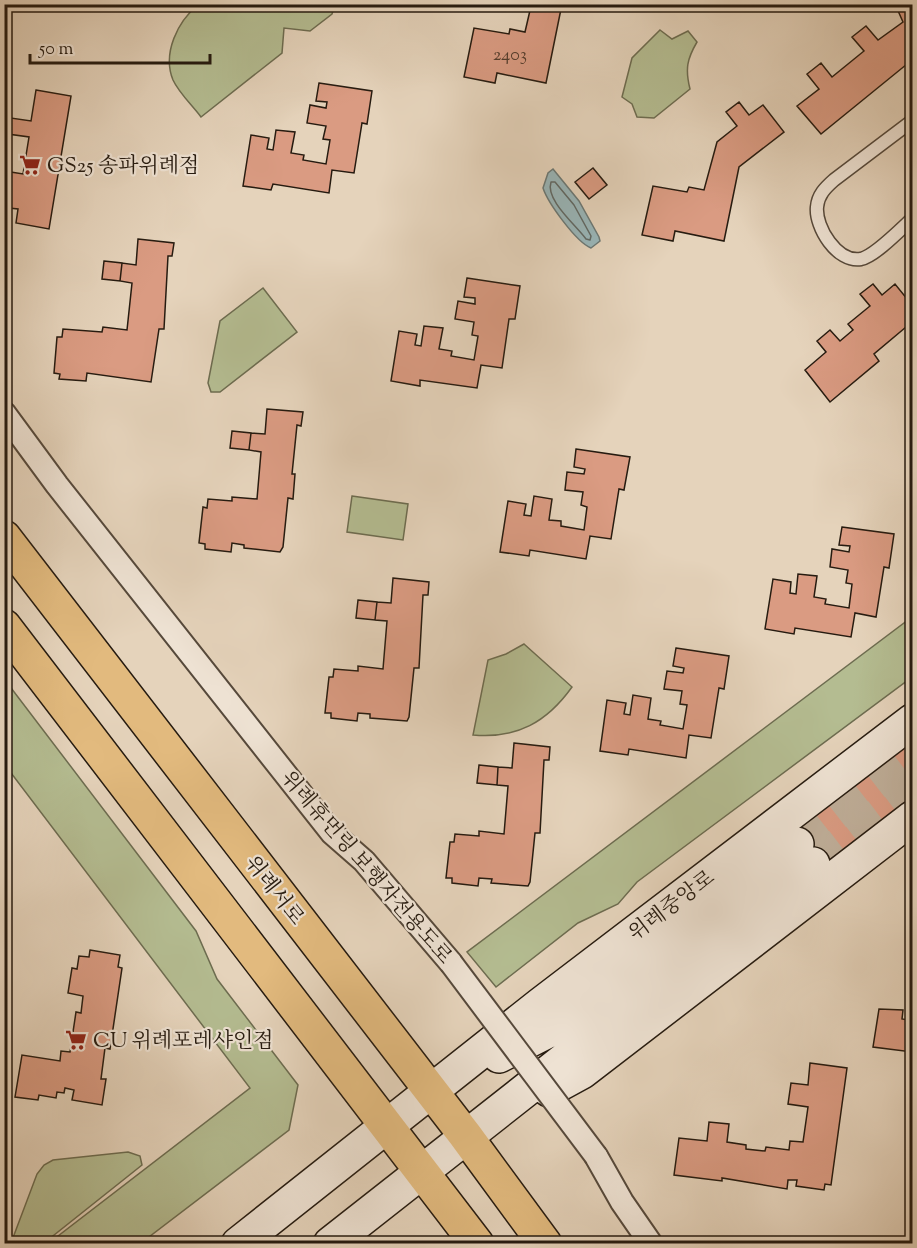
<svg xmlns="http://www.w3.org/2000/svg" width="917" height="1248" font-family="'Sorts Mill Goudy','Noto Serif KR',serif">
  <style>
    .green { fill: #b4bc91; stroke: #6d6c50; stroke-width: 1.5 }
    .water { fill: #99b6b9; stroke: #6b7875; stroke-width: 1.5 }
    .lines { fill: none; stroke-linecap: round; stroke-linejoin: round }
    .shore { stroke: #606864; stroke-width: 1.5 }
    .building { fill: #da9b82; stroke: #261b10; stroke-width: 1.5 }
    .secondary-tunnel { stroke: #bfae99; stroke-width: 33; stroke-dasharray: 33 16; stroke-linecap: butt }
    .lane-casing { stroke: #56493b; stroke-width: 15 }
    .street-casing { stroke: #56493b; stroke-width: 26 }
    .secondary-casing { stroke: #261b10; stroke-width: 36 }
    .primary-casing { stroke: #261b10; stroke-width: 36 }
    .lane { stroke: #eee2d3; stroke-width: 12 }
    .street { stroke: #eee2d3; stroke-width: 22 }
    .secondary { stroke: #eee2d3; stroke-width: 33 }
    .primary { stroke: #e2ba7e; stroke-width: 33 }
    .street-bridge-casing { stroke: #56493b; stroke-width: 26; stroke-linecap: butt }
    .street-bridge { stroke: #eee2d3; stroke-width: 22 }
    .labels { text-anchor: middle; stroke-width: 4.5; stroke-linejoin: round; paint-order: stroke }
    .number-label { font-size: 18px; fill: #533b2c }
    .poi-label { font-size: 21px; fill: #261b10; stroke: #eee2d3; text-anchor: start }
    .street-label { font-size: 21px; fill: #261b10; stroke: #eee2d3 }
  </style>
  <rect width="100%" height="100%" fill="#e5d3bb"/>
  <filter id="stains"><feTurbulence type="fractalNoise" baseFrequency=".00333" numOctaves="4"/><feColorMatrix values="0 0 0 0 .2 0 0 0 0 .09 0 0 0 0 .02 0 0 0 .5 -.17"/></filter>
  <radialGradient id="worn" r=".72"><stop offset=".6" stop-color="#630" stop-opacity="0"/><stop offset="1" stop-color="#630" stop-opacity=".3"/></radialGradient>
  <path class="green" d="M198,5V4L335,5L332,14L310,31L284,28L282,53L201,117C192,105 179,93 173,80C162,53 178,21 198,5Z
    M660,30L672,39L688,31L697,42C687,59 685,69 690,89L654,118L637,117L632,104L622,97L632,58Z
    M263,288L297,332L220,392H211L208,383L220,321Z
    M352,496L408,504L403,540L347,532Z
    M912,617V677L637,882L618,904L578,923L496,987L467,952Z
    M524,644L572,687C547,722 517,739 473,735L488,660L506,654Z
    M5,680L196,931L217,979L298,1085L289,1130L141,1243H49L250,1088L5,765Z
    M128,1152L140,1156L142,1165L44,1243H11L37,1174L44,1165L53,1160Z"/>
  <path class="water" d="M553,169L579,201L599,237L600,241L591,248C576,242 548,203 543,188L548,173Z"/>
  <g class="lines">
    <path class="shore" d="M551,182H555L574,205L591,236L590,240L586,239C576,225 545,200 551,182Z"/>
  </g>
  <path class="building" d="M534,4H567L561,9L546,83L497,73L495,83L464,77L474,28L509,34L510,29L525,32L531,6Z
    M895,4H912V60L821,134L797,106L819,89L807,74L821,63L832,77L864,51L852,37L866,26L878,40L903,22Z
    M319,83L372,91L367,124L362,123L354,173L332,170L329,193L273,184L271,190L243,186L251,135L269,138L267,149L273,150L276,130L295,132L291,153L304,155L303,160L326,164L330,140L323,139L326,126L307,123L310,105L326,108L327,102L316,101Z
    M36,90L71,96L49,229L16,223L18,209L9,208L4,221V171L23,174L29,137L8,134L11,118L31,121Z
    M739,102L749,115L763,105L784,132L739,167L724,241L675,231L673,241L642,235L653,186L687,192L689,187L704,190L717,142L737,126L726,112Z
    M593,168L607,185L589,199L575,182Z
    M138,239L174,243L172,256H168L164,329H159L151,382L87,373L86,381L59,379L60,374L54,373L57,337H62L63,329L102,332L103,327L127,330L132,283L120,281L122,263L136,265Z
    M104,261L122,263L120,281L102,279Z
    M467,278L520,286L515,319H509L502,368L481,365L477,388L420,380V386L391,381L399,331L417,334L415,345L421,346L424,326L443,328L439,349L452,351L451,356L474,360L478,336L472,335L474,322L455,319L458,301L475,304V298L464,297Z
    M873,284L882,295L895,284L912,305V322L874,354L879,361L830,402L805,370L826,352L817,341L830,330L840,341L853,330L848,324L870,306L860,294Z
    M267,409L303,412L301,426L297,425L292,474H295L293,499L288,498L283,547L280,552L244,548V545L232,543L231,552L205,549V544L199,543L203,507L207,508L208,499L232,501V497L257,499L261,452L249,450L251,433L265,434Z
    M232,431L251,433L249,450L230,448Z
    M576,449L630,457L624,490L619,489L611,539L590,536L586,559L530,550L529,556L500,552L508,501L526,504L524,515L531,516L534,496L552,499L549,520L561,521V526L584,530L587,507L581,505L583,492L565,490L567,472L584,474L585,469L574,467Z
    M842,527L894,534L889,568L884,567L876,617L855,613L851,637L795,628L794,634L765,629L773,579L791,582L790,593L796,594L798,574L817,576L814,597L826,599L825,604L849,608L852,584L846,583L848,570L830,567L832,549L849,552L850,546L839,545Z
    M393,578L429,582L428,595H423L419,668H414L409,717L407,721L370,718V714L358,713L357,721L331,718V713H325L329,677H333L334,669L358,671V666L383,669L387,621L375,620L377,602L391,603Z
    M358,600L377,602L375,620L356,618Z
    M676,648L729,656L724,689L719,688L711,738L689,735L686,758L629,749L628,755L600,751L607,700L626,703L624,714L630,715L633,695L651,698L648,719L661,721L660,725L683,729L687,705L680,704L682,691L664,689L667,671L683,673L684,668L673,666Z
    M912,729V808L822,876L784,826Z
    M514,743L550,747L549,760H544L540,833H535L530,882L528,886L491,883L492,879L479,878L478,886L452,883V878H446L450,842H454L455,834L479,836V831L504,834L508,786L497,785L498,767L512,768Z
    M479,765L498,767L497,785L477,783Z
    M90,950L120,955L118,967L122,968L110,1049L105,1048L101,1079H106L102,1105L72,1100L74,1090L65,1088L64,1093L57,1092L56,1098L39,1095L38,1100L15,1097L22,1055L60,1061L61,1051L70,1052L76,1012L81,1013L83,996L68,993L72,968L77,969L79,956L89,957Z
    M911,994L912,1052L873,1047L879,1009L903,1010L902,1019L908,1020Z
    M810,1063L847,1068L831,1185L825,1184L824,1190L796,1186L797,1180H788L787,1189L722,1178V1181L674,1175L679,1138L707,1141L709,1122L729,1124L727,1142L746,1145V1149L765,1151L766,1147L789,1150L790,1141L803,1142L808,1107L788,1104L791,1083L808,1085Z"/>
  <g class="lines">
    <path class="secondary-tunnel" d="M797,844L912,755
      M813,864L912,789"/>
    <defs>
      <path id="lane" d="M912,121L834,180C825,188 818,195 817,207C815,227 837,263 861,259C875,256 901,229 912,219"/>
      <path id="street" d="M4,413L57,485L332,833L364,861L451,963
        M596,1156L622,1202L651,1244"/>
      <path id="secondary" d="M499,1056L558,1026L797,844
        M549,1090L582,1072L912,818
        M238,1244L541,1004L912,721
        M330,1244L813,864"/>
      <path id="primary" d="M4,537L465,1135L545,1244
        M4,626L477,1244"/>
    </defs>
    <use href="#lane" class="lane-casing"/>
    <use href="#street" class="street-casing"/>
    <use href="#secondary" class="secondary-casing"/>
    <use href="#primary" class="primary-casing"/>
    <use href="#lane" class="lane"/>
    <use href="#street" class="street"/>
    <use href="#secondary" class="secondary"/>
    <use href="#primary" class="primary"/>
    <defs>
      <path id="street-bridge" d="M451,963L596,1156"/>
    </defs>
    <use href="#street-bridge" class="street-bridge-casing"/>
    <use href="#street-bridge" class="street-bridge"/>
  </g>
  <defs>
    <symbol id="supermarket-bare" viewBox="-9 -9 18 18"><path d="M-6-5.5h2.5l.6 2H6L4.5 2H-2.5L-4.4-4H-6ZM-1.5 3.2a1.3 1.3 0 1 0 .1 0ZM3 3.2a1.3 1.3 0 1 0 .1 0Z" fill="#8f2418" stroke="#eee2d3" stroke-width="2.5" paint-order="stroke"/></symbol>
  </defs>
  <g fill-rule="evenodd">
    <use href="#supermarket-bare" x="15" y="150" width="30" height="30"/>
    <use href="#supermarket-bare" x="61" y="1025" width="30" height="30"/>
  </g>
  <g class="labels">
    <g class="number-label">
      <text x="510" y="60">2403</text>
    </g>
    <g class="poi-label">
      <text x="47" y="172">GS25 송파위례점</text>
      <text x="93" y="1047">CU 위례포레샤인점</text>
    </g>
    <g class="street-label">
      <text transform="translate(367 867) rotate(49)" y="7">위례휴먼링 보행자전용도로</text>
      <text transform="translate(275 890) rotate(52)" y="7">위례서로</text>
      <text transform="translate(671 905) rotate(-37)" y="7">위례중앙로</text>
    </g>
  </g>
  <rect width="917" height="1248" fill="none" stroke="#e5d3bb" stroke-width="24"/>
  <rect x="6" y="6" width="905" height="1236" fill="none" stroke="#261b10" stroke-width="3"/>
  <rect x="12" y="12" width="893" height="1224" fill="none" stroke="#261b10" stroke-width="1.5"/>
  <path d="M30 54v9h180v-9" fill="none" stroke="#261b10" stroke-width="3"/>
  <text x="39" y="54" font-size="18" fill="#261b10" stroke="#eee2d3" stroke-width="4.5" paint-order="stroke">50 m</text>
  <rect width="100%" height="100%" filter="url(#stains)"/>
  <rect width="100%" height="100%" fill="url(#worn)"/>
</svg>
